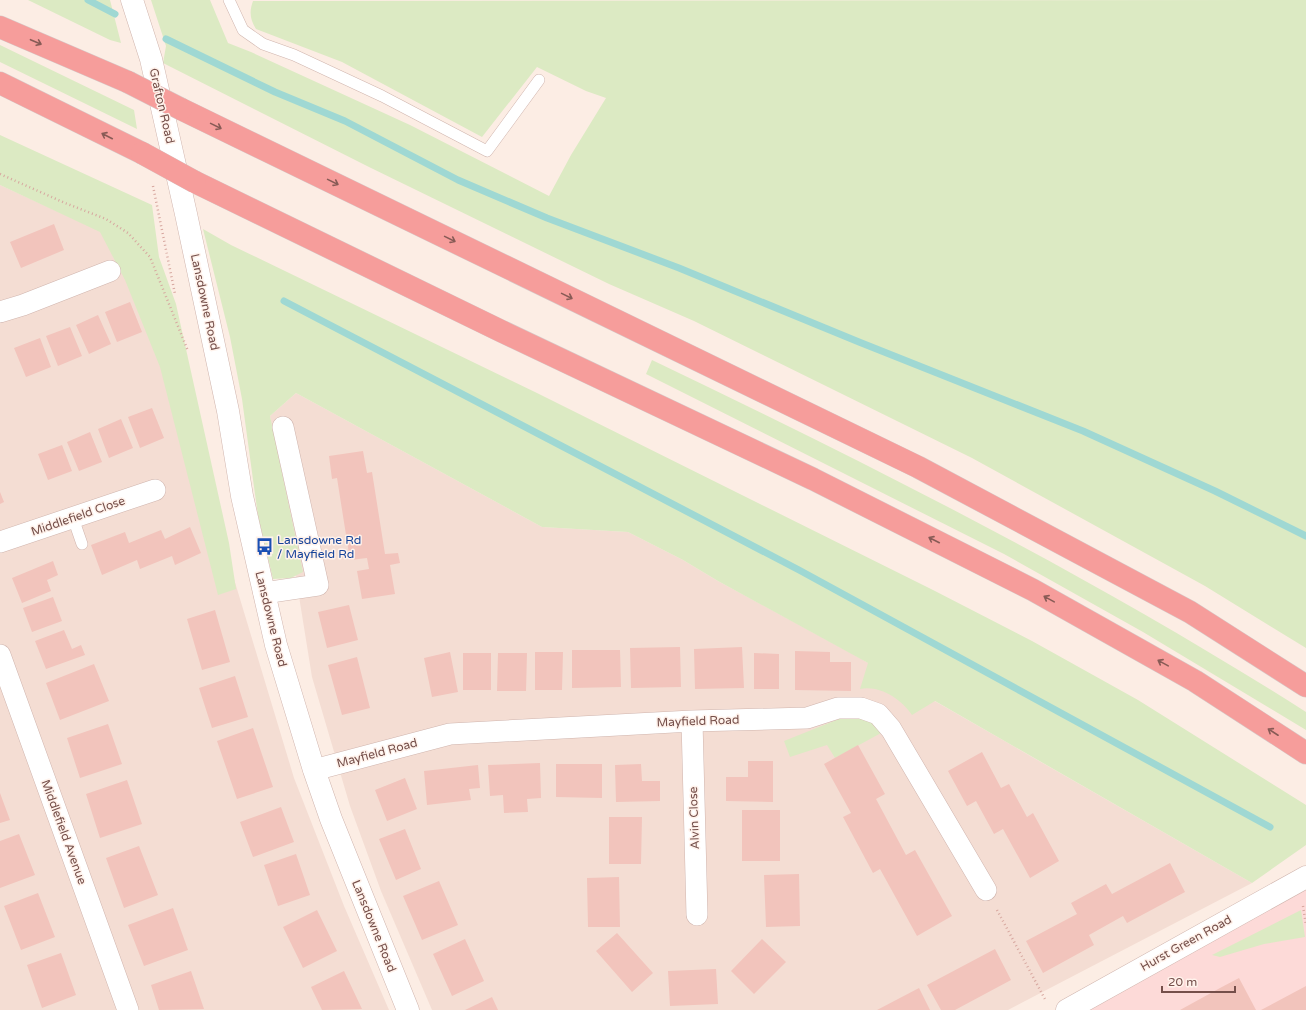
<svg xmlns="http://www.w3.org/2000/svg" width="1306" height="1010" font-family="'Varela Round',sans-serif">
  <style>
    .residential { fill: #f4ddd3 }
    .commercial { fill: #fddad8 }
    .green { fill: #dceac3 }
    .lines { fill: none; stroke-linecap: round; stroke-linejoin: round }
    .stream { stroke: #9fd8d3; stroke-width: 7 }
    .building { fill: #f2c4bc }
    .service-casing { stroke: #d0b5ae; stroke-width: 12 }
    .minor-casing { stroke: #d0b5ae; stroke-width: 22 }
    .tertiary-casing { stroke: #d0b5ae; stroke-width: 23 }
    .motorway-casing { stroke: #d6cac9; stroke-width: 23 }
    .path { stroke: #d7a79f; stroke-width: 2.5; stroke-dasharray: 1 3; stroke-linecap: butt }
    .service { stroke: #fff; stroke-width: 11 }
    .minor { stroke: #fff; stroke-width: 21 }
    .tertiary { stroke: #fff; stroke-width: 22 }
    .motorway { stroke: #f69d9b; stroke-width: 22 }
    .motorway-bridge-casing { stroke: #d6cac9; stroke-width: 23; stroke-linecap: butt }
    .motorway-bridge { stroke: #f69d9b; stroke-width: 22 }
    .oneway { stroke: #885b56 }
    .labels { text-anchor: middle; stroke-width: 3; stroke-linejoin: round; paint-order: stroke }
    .street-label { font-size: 12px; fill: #754f4a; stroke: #fff2eb }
    .transit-label { font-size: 12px; fill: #164399; stroke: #fff2eb; text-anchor: start }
  </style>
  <rect width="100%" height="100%" fill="#fcede4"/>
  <path class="residential" d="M0,185L100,231L143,277L294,778L344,906L389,1010H0Z
    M296,393L542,527L628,532L683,560L718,581L849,652L1252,883L1008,1010H432L381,891L350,806L312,677L270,416Z"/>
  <path class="commercial" d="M1306,877V1010H1067Z"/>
  <path class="green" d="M28,0H110L121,43L110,40Z
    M151,0H210L228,43L251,52L410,125L549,196L571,155L606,98L586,91L537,67L482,137L342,62L256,29C250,19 249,12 253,1L1306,0V648L1205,586L972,458L694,321L609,284L369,167L163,63L166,46Z
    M0,45L134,110L137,129L0,62Z
    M0,135L152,205L159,257L176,304L229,543L236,589L218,595L160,367L125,280L100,232L0,185Z
    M203,229L231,245L537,393L933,590L1032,641L1138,700L1306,805V845L1252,883L935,701L912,715C901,699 880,685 860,689L868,663L718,581L683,560L628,532L542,527L296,393L270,416L303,572L291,578L273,579L258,516L242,399L230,337Z
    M652,360C876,467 1097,579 1306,712V730L1143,632L1004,554L646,374Z
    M858,716L869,720L883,732L835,758L827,745L790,757L784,741L844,717Z
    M1301,910L1305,937L1264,944L1220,957L1212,955Z"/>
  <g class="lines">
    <path class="stream" d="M88,0L115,14
      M166,39L275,92L345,121L458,180L547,218L679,268L859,342L1083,431L1215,491L1306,536
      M284,301L799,570L1270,827"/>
  </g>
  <path class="building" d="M54,224L64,250L21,268L10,242Z
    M130,302L142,332L117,342L105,312Z
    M98,315L111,344L89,354L76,325Z
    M70,327L82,356L58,366L46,336Z
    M40,338L51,367L26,377L14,348Z
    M152,408L164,438L140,448L128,417Z
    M121,419L133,448L109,458L98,429Z
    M90,432L102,462L79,471L67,442Z
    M62,445L72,471L48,480L38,454Z
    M363,451L367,473L372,472L385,554L398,553L400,563L390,565L395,594L362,599L357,571L369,569L367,558L350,560L337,478L332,479L329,456Z
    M0,492L4,502L0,504Z
    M190,527L201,553L175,565L172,556L140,569L137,560L102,575L91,545L125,532L129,543L161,530L165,539Z
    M53,561L58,575L47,580L51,591L22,603L12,578Z
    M53,597L62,621L32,632L23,608Z
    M349,605L358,640L327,648L318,612Z
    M215,610L230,662L202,670L187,619Z
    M64,630L72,649L81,645L85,655L46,669L35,641Z
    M680,647L681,687L631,688L630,648Z
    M742,647L744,688L695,689L694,649Z
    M572,650H620L621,687L572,688Z
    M795,651L830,652V662H851V691L795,690Z
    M450,652L458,692L432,697L424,658Z
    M535,652H563L562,690H535Z
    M463,653H491V690H463Z
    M498,653H527L526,691H497Z
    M754,653L779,654V689H754Z
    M357,657L370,708L342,715L328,665Z
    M94,664L109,701L60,720L46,683Z
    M235,676L248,717L212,728L199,688Z
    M108,724L122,764L80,778L67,738Z
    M253,728L273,787L237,799L217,741Z
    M858,745L885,794L876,799L906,855L915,850L952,916L917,936L880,869L873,873L843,817L851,813L824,764Z
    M982,752L1001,788L1009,784L1027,817L1033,813L1059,861L1030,878L1003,829L994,834L976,801L967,806L948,771Z
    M748,761H773V802L726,801V777H748Z
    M540,763L541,798L527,799L528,812L504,813L503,795L490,796L488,765Z
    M556,764H602V798L556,797Z
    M641,764L642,781H660V801L616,802L615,765Z
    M478,765L480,788L469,789L471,800L427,805L424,771Z
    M405,778L417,809L387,821L375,790Z
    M127,780L142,824L100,838L86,794Z
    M0,793L10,820L0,823Z
    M281,807L294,842L253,857L240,822Z
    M742,810H780V861H742Z
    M609,817H642L641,864H609Z
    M405,829L421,869L396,880L379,839Z
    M19,834L35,875L0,888V841Z
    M139,846L158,895L124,908L106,858Z
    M296,854L310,895L278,906L264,865Z
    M1170,863L1185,892L1127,923L1123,916L1089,935L1094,945L1043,973L1026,941L1077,914L1071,903L1106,884L1112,894Z
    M799,874L800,926L766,927L764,875Z
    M619,877L620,927H588L587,878Z
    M439,881L458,925L422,940L403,896Z
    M38,893L55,937L21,950L4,906Z
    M173,908L188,950L144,966L128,925Z
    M317,910L337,951L303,968L283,927Z
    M617,933L653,973L632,992L596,951Z
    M465,939L484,981L452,996L433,954Z
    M762,939L786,962L754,994L731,971Z
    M995,949L1011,980L955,1010H941L927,985Z
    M61,953L76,995L42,1008L27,965Z
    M716,969L718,1004L670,1006L668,971Z
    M191,971L204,1009L159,1010L151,985Z
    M344,971L362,1009L322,1010L311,987Z
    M1239,978L1256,1010H1180L1220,988Z
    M1306,986V1010H1261Z
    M919,988L930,1010H877Z
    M492,997L498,1010H465Z"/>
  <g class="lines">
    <defs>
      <path id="service" d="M229,0L243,30L263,44L294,55L382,96L487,151L539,80
        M73,518L82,544"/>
      <path id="minor" d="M0,312L23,305L110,271
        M0,542L155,490
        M264,593L318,585L283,427
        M0,655L128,1010
        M692,721L697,915
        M314,770L450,734L692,721L807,718L838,708H861L878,714L891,729L986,890"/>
      <path id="tertiary" d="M132,0L151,59L186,214L228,411L242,496L276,645L314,770L331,819L408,1010
        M1067,1010L1306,877"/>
      <path id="motorway" d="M0,27L128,82
        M0,83L142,153
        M181,109L918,467L1190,612L1306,686
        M195,182L501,331L813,479L1033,590L1195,681L1306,753"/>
    </defs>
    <use href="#service" class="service-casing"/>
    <use href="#minor" class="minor-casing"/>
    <use href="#tertiary" class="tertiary-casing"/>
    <use href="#motorway" class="motorway-casing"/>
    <path class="path" d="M0,174L65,203L106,219L128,233L150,257L188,351
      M153,186L175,294
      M1303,906L1306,925
      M997,910L1046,1001"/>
    <use href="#service" class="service"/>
    <use href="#minor" class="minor"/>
    <use href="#tertiary" class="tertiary"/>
    <use href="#motorway" class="motorway"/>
    <defs>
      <path id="motorway-bridge" d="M128,82L181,109
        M142,153L195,182"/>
    </defs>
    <use href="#motorway-bridge" class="motorway-bridge-casing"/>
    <use href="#motorway-bridge" class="motorway-bridge"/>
  </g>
  <defs><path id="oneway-shaft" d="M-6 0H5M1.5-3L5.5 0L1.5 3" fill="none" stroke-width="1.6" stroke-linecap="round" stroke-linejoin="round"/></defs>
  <g class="oneway">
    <use href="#oneway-shaft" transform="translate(36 42) rotate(23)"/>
    <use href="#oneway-shaft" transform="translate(216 126) rotate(26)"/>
    <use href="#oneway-shaft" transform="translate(107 136) rotate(-153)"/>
    <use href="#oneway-shaft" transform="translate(333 182) rotate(26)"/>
    <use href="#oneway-shaft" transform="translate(450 239) rotate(26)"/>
    <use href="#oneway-shaft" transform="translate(567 296) rotate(26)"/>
    <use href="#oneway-shaft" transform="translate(934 540) rotate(-153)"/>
    <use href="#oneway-shaft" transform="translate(1049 599) rotate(-151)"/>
    <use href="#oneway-shaft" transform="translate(1163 663) rotate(-151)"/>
    <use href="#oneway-shaft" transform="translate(1273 732) rotate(-147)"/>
  </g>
  <defs>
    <symbol id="bus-bare" viewBox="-9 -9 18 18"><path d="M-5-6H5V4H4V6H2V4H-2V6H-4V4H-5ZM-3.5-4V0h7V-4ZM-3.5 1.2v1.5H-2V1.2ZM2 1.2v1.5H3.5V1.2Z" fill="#1a4fb4" stroke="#fff2eb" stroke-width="2.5" paint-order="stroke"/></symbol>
  </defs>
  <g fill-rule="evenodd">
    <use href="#bus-bare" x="252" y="534" width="25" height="25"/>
  </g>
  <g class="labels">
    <g class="street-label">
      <text transform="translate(162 106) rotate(77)" y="4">Grafton Road</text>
      <text transform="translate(205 302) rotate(78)" y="4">Lansdowne Road</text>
      <text transform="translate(78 516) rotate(-19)" y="4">Middlefield Close</text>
      <text transform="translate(271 619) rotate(76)" y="4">Lansdowne Road</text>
      <text transform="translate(698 721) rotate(-2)" y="4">Mayfield Road</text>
      <text transform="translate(377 753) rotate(-15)" y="4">Mayfield Road</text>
      <text transform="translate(694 818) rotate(-92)" y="4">Alvin Close</text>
      <text transform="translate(64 832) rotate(70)" y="4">Middlefield Avenue</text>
      <text transform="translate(374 926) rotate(68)" y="4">Lansdowne Road</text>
      <text transform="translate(1186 943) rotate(-29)" y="4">Hurst Green Road</text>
    </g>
    <g class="transit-label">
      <text x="277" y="544">Lansdowne Rd<tspan x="277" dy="14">/ Mayfield Rd</tspan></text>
    </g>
  </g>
  <path d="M1162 986v6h73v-6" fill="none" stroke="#754f4a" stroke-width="2"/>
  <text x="1168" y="986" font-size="12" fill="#754f4a" stroke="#fff2eb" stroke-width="3" paint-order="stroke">20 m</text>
</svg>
